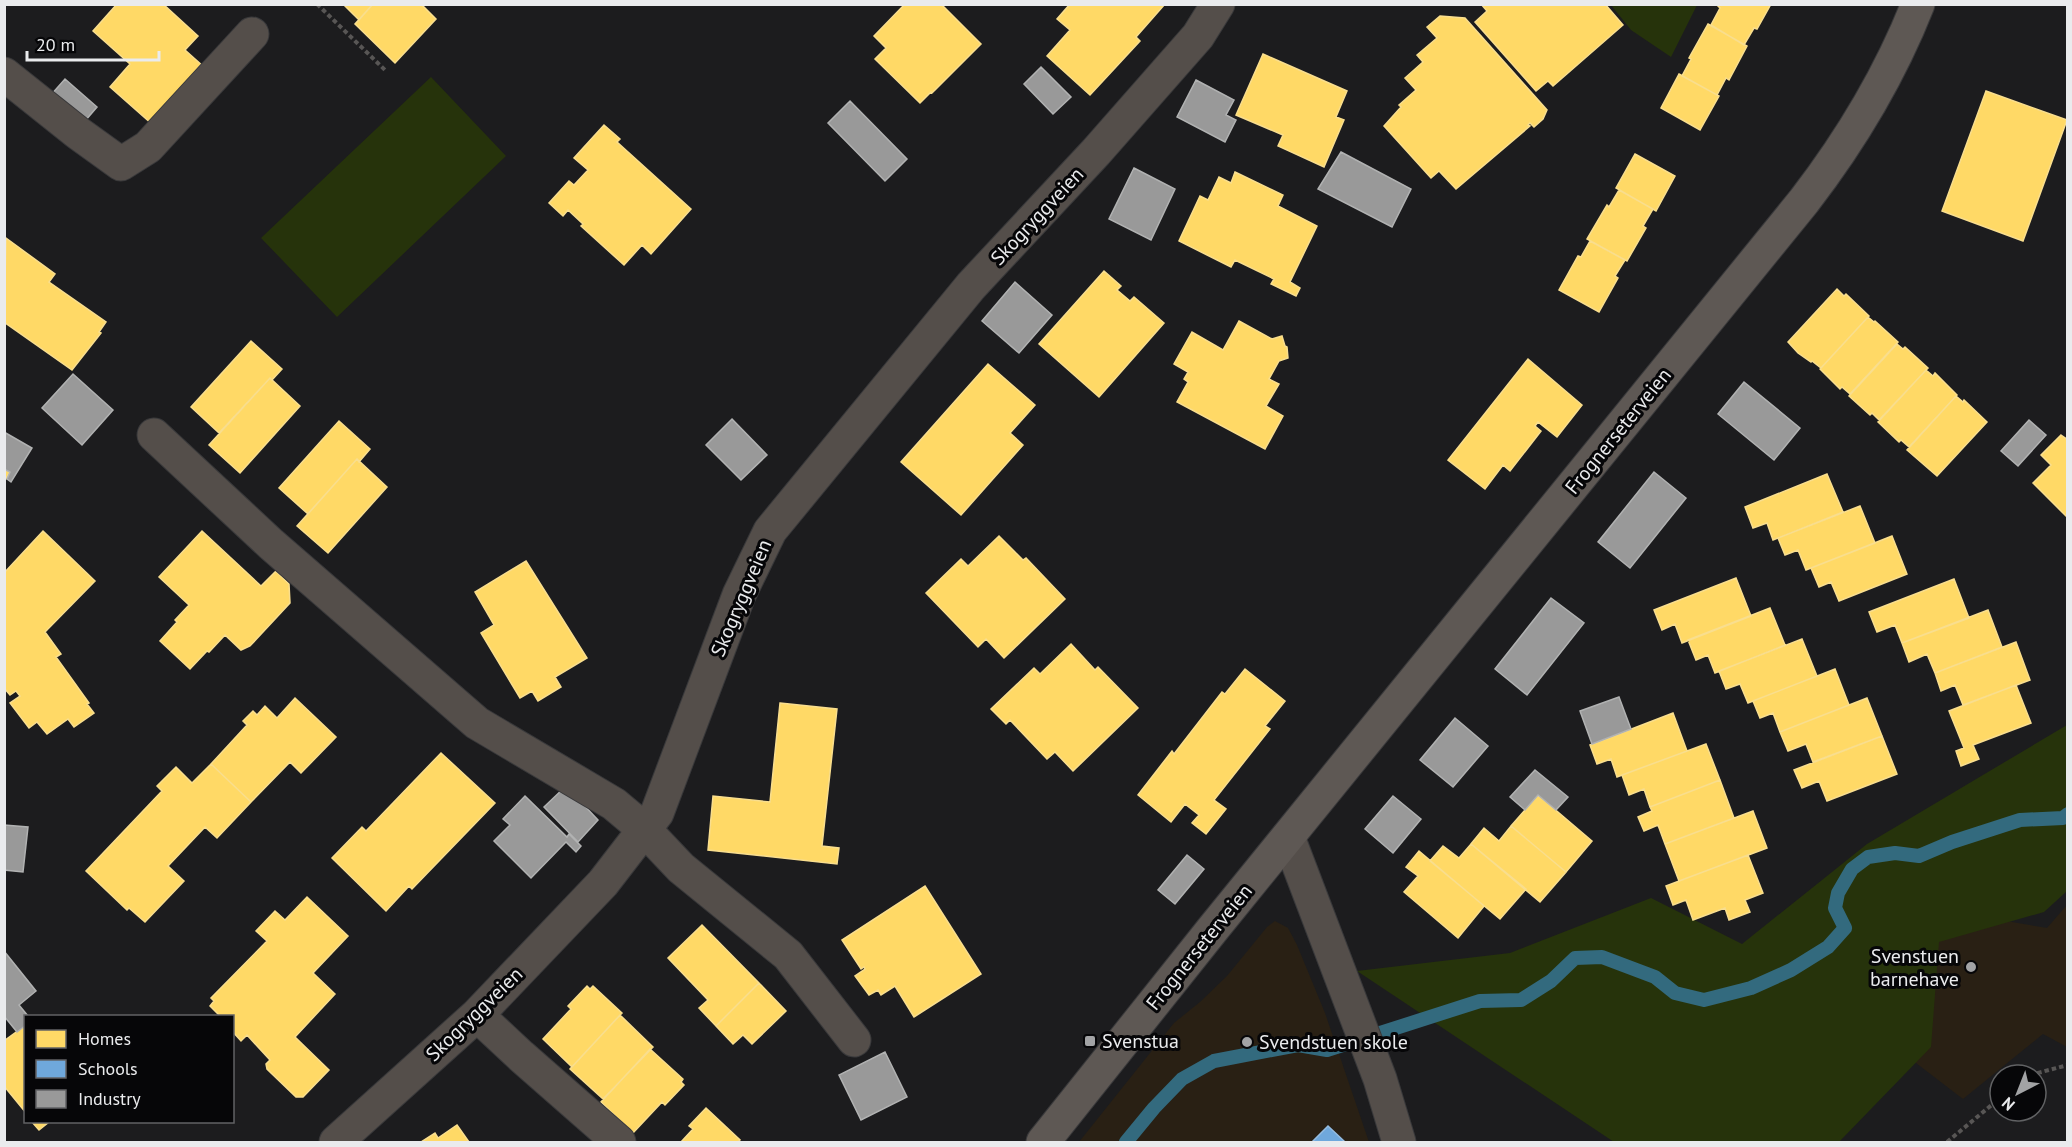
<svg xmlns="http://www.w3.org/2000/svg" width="2072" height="1147" font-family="'PT Sans',sans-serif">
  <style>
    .education { fill: #292014 }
    .green { fill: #26330b }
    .homes { fill: #ffd966; stroke: #f9de8e; stroke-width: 1.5 }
    .schools { fill: #6fa8dc; stroke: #94bce1; stroke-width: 1.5 }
    .industry { fill: #999; stroke: #b1b2b2; stroke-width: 1.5 }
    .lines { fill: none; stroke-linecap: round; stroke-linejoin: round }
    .stream { stroke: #336a7e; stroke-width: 14 }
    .minor-casing { stroke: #39393b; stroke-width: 35 }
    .major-casing { stroke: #39393b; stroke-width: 35 }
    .path { stroke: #585655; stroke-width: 4; stroke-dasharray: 4.5 3; stroke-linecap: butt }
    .minor { stroke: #544e4a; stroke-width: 33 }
    .major { stroke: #5e5854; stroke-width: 33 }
    .poi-dot { fill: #a2a3a5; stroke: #060608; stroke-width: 2 }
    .labels { text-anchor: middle; stroke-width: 6; stroke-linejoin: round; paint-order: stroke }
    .street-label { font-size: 20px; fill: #eaebed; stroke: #060608 }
    .poi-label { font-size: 20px; fill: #eaebed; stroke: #060608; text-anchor: start }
  </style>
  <rect width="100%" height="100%" fill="#1c1c1e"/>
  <path class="education" d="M2067,905V1047L2043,1034L1963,1099L1843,1007L1924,907L2047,928Z
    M1275,921L1288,928L1297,945L1325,1013L1369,1142H1079L1174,1023L1200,1002L1227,976L1267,927Z"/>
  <path class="green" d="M1611,5H1697L1671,57L1631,30Z
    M431,77L506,156L337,317L261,238Z
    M2067,725V891L2044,912L1939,942L1931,1047L1839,1142H1614L1357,971L1510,953L1651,898L1742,944L1867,844Z"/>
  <path class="homes" d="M117,4H163L198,36L185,50L204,67L153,125L110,87L130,64L93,31Z
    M343,4H373L359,20Z
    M373,4H421L436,19L395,63L355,24Z
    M905,4H941L981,44L932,93L931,92L920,103L875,59L886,48L874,36Z
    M1070,4H1165L1136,37L1140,41L1090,95L1047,56L1070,30L1057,19Z
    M1481,4H1605L1623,25L1553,86L1548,81L1536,91L1475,22L1487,11Z
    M1719,4H1771L1757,29L1754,28L1744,45L1711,25L1720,8L1718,6Z
    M1440,16L1465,18L1547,110L1543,119L1534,127L1530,123L1528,125L1530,126L1456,189L1439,171L1431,178L1384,126L1401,107L1399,105L1416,90L1405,78L1423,62L1417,55L1437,38L1427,27Z
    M1708,24L1747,46L1729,80L1726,78L1717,95L1682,76L1691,59L1689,58Z
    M1263,54L1347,91L1336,117L1344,120L1324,167L1278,146L1283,135L1236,115Z
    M1679,74L1719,96L1700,130L1661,108Z
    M1986,91L2067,120L2023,241L1942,211Z
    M604,125L620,139L617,142L691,209L651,254L642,245L624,265L581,226L583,224L568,210L563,216L549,203L569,181L574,185L588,170L574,158Z
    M1635,154L1675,176L1656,211L1616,188Z
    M1235,172L1283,195L1278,206L1317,226L1290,282L1300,288L1296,296L1271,284L1274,279L1235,260L1231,267L1179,241L1200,196L1208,200L1219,177L1231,183Z
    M1619,190L1653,209L1643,226L1646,228L1627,261L1587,239L1607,205L1609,207Z
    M6,238L55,274L49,282L106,322L99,332L101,333L72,370L4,322Z
    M1590,241L1625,260L1615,276L1618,278L1599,312L1559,290L1578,256L1581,257Z
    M1104,271L1121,286L1117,290L1130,301L1134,297L1164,323L1099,397L1039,344Z
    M1837,289L1844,296L1846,294L1869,316L1821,368L1812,361L1811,362L1798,353L1788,342Z
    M1868,317L1874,322L1875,321L1898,342L1850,394L1842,387L1840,389L1820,369Z
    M1239,321L1272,339L1282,336L1285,346L1287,347L1288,358L1279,361L1269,379L1279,384L1266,406L1283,416L1265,449L1177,402L1188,382L1184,379L1188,372L1174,364L1192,332L1223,350Z
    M251,341L282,369L272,380L270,378L219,433L191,407Z
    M1897,344L1903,349L1905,347L1928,368L1879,420L1872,413L1870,415L1849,396Z
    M1528,359L1582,405L1557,437L1538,422L1535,426L1541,431L1510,471L1503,465L1485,489L1448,460Z
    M988,364L1035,405L1010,433L1023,445L961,515L901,462Z
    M1926,370L1933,376L1935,373L1957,395L1909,447L1901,440L1899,442L1878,422Z
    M270,378L300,406L240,473L209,445Z
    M1956,396L1963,402L1964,400L1987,422L1937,476L1907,450Z
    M339,421L370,449L359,462L357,459L308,514L279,488Z
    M2061,435L2068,440V518L2033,483L2051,465L2041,455Z
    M357,459L387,487L328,553L297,526Z
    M4,469L10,472L4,482Z
    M1827,474L1843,512L1773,540L1767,523L1753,528L1745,507Z
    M1860,506L1875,543L1806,570L1798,550L1785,555L1778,538Z
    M43,531L95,581L45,632L61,654L56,657L89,703L87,704L94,713L74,727L68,719L47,734L37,722L29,728L10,703L20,696L16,691L10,695L4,688V573Z
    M202,531L261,586L276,571L289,584L290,603L250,646L241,650L225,635L209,652L207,651L190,669L160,641L177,622L175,620L189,605L159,577Z
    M999,536L1023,560L1026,558L1065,599L1004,658L986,639L978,647L926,593L961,559L968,566Z
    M1892,536L1907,574L1839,601L1831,582L1819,587L1811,568Z
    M526,561L587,658L555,677L561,687L538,701L532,691L520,698L481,633L494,625L475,592Z
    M1736,578L1751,616L1682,643L1675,624L1662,630L1654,610Z
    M1954,579L1969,618L1902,643L1895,625L1877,632L1869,612Z
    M1770,608L1785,645L1715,673L1708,655L1696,660L1688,640Z
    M1988,610L2002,647L1935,673L1927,654L1909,662L1902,643Z
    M1802,639L1817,676L1748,703L1740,684L1726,689L1719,671Z
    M2016,642L2030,680L1963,705L1955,685L1941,691L1935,673Z
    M1071,644L1095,670L1098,667L1138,708L1073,771L1055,752L1047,759L1010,720L1006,724L991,709L1034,668L1040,674Z
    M1245,669L1285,701L1265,726L1270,729L1214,800L1226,809L1206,834L1192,823L1199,815L1185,804L1171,822L1138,795L1172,751L1174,754L1222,692L1225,694Z
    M1835,669L1849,705L1780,732L1773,713L1760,718L1753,701Z
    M2016,685L2031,723L1973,745L1979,759L1961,766L1956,751L1964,748L1949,711Z
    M295,698L336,737L301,773L290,762L251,802L211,764L247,725L243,721L253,711L257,715L265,706L277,718Z
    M1867,698L1882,736L1813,762L1806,744L1788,751L1780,732Z
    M780,703L837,709L822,846L839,848L837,864L708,850L713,796L770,802Z
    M1673,713L1687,751L1617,777L1611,759L1597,764L1590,745Z
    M1882,736L1897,774L1827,801L1819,781L1802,788L1794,770Z
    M1706,744L1720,780L1650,807L1644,789L1629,795L1622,775Z
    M441,753L495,803L412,889L409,886L386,911L332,858L362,827L366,831Z
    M211,764L251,802L217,838L205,827L168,866L184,881L145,922L129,908L127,910L86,871L162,791L157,786L176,767L192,783Z
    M1720,780L1734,818L1665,844L1658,825L1644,831L1638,817L1652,811L1650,807Z
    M1538,795L1592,841L1566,872L1511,826Z
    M1753,811L1767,848L1679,881L1665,844Z
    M1511,826L1566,872L1540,902L1471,844L1484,828L1499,841Z
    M1471,844L1526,889L1500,919L1430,861L1443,846L1459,858Z
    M1419,851L1484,906L1458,938L1404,892L1418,876L1406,867Z
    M1748,855L1763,893L1745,900L1750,912L1729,920L1725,908L1693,920L1686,900L1673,905L1666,886Z
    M925,886L981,974L914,1017L895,986L881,995L878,990L869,995L855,976L865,969L864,967L861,969L842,940Z
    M307,897L348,936L313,973L335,994L295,1037L329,1070L303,1097H296L267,1069L266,1064L270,1060L247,1035L241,1041L232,1031V1016H220L210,1006L214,1001L211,998L267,941L256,931L275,911L285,920Z
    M702,925L759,983L716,1026L699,1008L708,1000L668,958Z
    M759,983L786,1011L752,1044L743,1035L733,1044L716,1026Z
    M587,986L590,989L593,986L622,1013L572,1067L543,1039L571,1009L568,1006Z
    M620,1015L653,1047L603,1099L570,1069Z
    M26,1025V1113L4,1086V1041Z
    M650,1049L683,1079L681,1082L684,1085L665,1105L662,1102L633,1133L601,1102Z
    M706,1108L740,1140L737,1142H681L693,1129L689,1126Z
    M32,1122H49L39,1130Z
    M457,1125L469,1142H421L435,1133L438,1138Z"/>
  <path class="schools" d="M1328,1126L1345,1142H1312Z"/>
  <path class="industry" d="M1041,67L1071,97L1053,114L1024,84Z
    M65,79L97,107L67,142L35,113Z
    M1196,80L1234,100L1226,115L1236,120L1225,142L1177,117Z
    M850,101L907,159L885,181L828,123Z
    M1341,152L1411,189L1392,227L1318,189Z
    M1134,168L1175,189L1151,240L1109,219Z
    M1015,282L1052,315L1019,353L982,321Z
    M73,374L113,410L82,445L42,408Z
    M1744,382L1800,428L1774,460L1718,414Z
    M732,419L767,455L741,480L706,445Z
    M2029,420L2046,435L2018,466L2001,451Z
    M4,432L32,448L11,482L7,479L10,472L4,469Z
    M1654,472L1686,498L1630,568L1598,542Z
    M1551,598L1584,623L1527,695L1495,669Z
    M1619,697L1631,729L1592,744L1580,711Z
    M1455,718L1488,746L1453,787L1420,760Z
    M1535,770L1568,797L1556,810L1538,795L1525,810L1510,797Z
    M566,786L598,820L578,842L544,807Z
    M525,796L567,837L569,834L581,846L576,852L566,842L531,878L494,841L510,825L503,819Z
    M1393,796L1421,819L1393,853L1365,829Z
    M4,825L28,827L23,872L4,870Z
    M1187,855L1204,869L1175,904L1158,890Z
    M4,951L36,991L19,1005L28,1016H26V1025L17,1032L4,1016Z
    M885,1052L907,1097L861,1120L839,1075Z"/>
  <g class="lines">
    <path class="stream" d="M1126,1142L1154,1108L1182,1079L1214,1061L1298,1045L1327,1050L1480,1001L1521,1000L1551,981L1575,958L1602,957L1655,977L1675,993L1704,1000L1751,988L1791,970L1828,947L1845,928L1835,908L1838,893L1852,869L1868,857L1895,853L1919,856L1952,842L2020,820L2063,818L2068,814"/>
    <defs>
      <path id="minor" d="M4,74L78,133L121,164L148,147L252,34
        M154,435L271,544L477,723L614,804L645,830L681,868L788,955L854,1040
        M1288,837L1380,1079L1399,1142
        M477,1015L521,1056L619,1142
        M336,1142L477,1015L603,883L657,813L739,595L770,531L971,286L1096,152L1198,36L1218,4"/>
      <path id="major" d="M1043,1142L1212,930L1804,201C1851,140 1890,75 1918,4"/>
    </defs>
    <use href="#minor" class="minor-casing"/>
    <use href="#major" class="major-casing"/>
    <path class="path" d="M317,4L385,70
      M2030,1075L2068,1065
      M1947,1142L2000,1098"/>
    <use href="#minor" class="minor"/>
    <use href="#major" class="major"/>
  </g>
  <g class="poi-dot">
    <circle cx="1971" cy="967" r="6"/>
    <rect x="1084" y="1035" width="12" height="12" rx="3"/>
    <circle cx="1247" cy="1042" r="6"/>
  </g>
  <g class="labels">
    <g class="street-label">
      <text transform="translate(1037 216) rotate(-47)" y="7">Skogryggveien</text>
      <text transform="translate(1618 431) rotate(-51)" y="7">Frognerseterveien</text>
      <text transform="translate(741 598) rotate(-67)" y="7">Skogryggveien</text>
      <text transform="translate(1199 947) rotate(-51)" y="7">Frognerseterveien</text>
      <text transform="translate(474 1014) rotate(-44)" y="7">Skogryggveien</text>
    </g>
    <g class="poi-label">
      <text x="1959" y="963" text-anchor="end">Svenstuen<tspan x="1959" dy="23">barnehave</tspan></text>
      <text x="1102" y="1048">Svenstua</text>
      <text x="1259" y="1049">Svendstuen skole</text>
    </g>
  </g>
  <rect width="2072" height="1147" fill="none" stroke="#eaebed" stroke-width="12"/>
  <rect x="24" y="1015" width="210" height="108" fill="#060608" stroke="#616264" stroke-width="1.5"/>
  <rect x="36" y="1030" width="30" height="18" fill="#ffd966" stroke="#616264" stroke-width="1.5"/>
  <text x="78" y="1045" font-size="18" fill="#eaebed">Homes</text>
  <rect x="36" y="1060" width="30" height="18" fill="#6fa8dc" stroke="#616264" stroke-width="1.5"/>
  <text x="78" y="1075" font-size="18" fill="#eaebed">Schools</text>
  <rect x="36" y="1090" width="30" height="18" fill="#999999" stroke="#616264" stroke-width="1.5"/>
  <text x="78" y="1105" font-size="18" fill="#eaebed">Industry</text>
  <g transform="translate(2018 1093) rotate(222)"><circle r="28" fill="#060608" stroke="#616264" stroke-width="1.5"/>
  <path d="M0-4.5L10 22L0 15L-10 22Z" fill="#a2a3a5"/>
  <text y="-9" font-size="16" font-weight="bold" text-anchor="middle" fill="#eaebed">N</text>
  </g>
  <path d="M27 51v9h132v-9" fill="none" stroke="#eaebed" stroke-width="3"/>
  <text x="36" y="51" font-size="18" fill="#eaebed" stroke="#060608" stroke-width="4.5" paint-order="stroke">20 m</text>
</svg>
